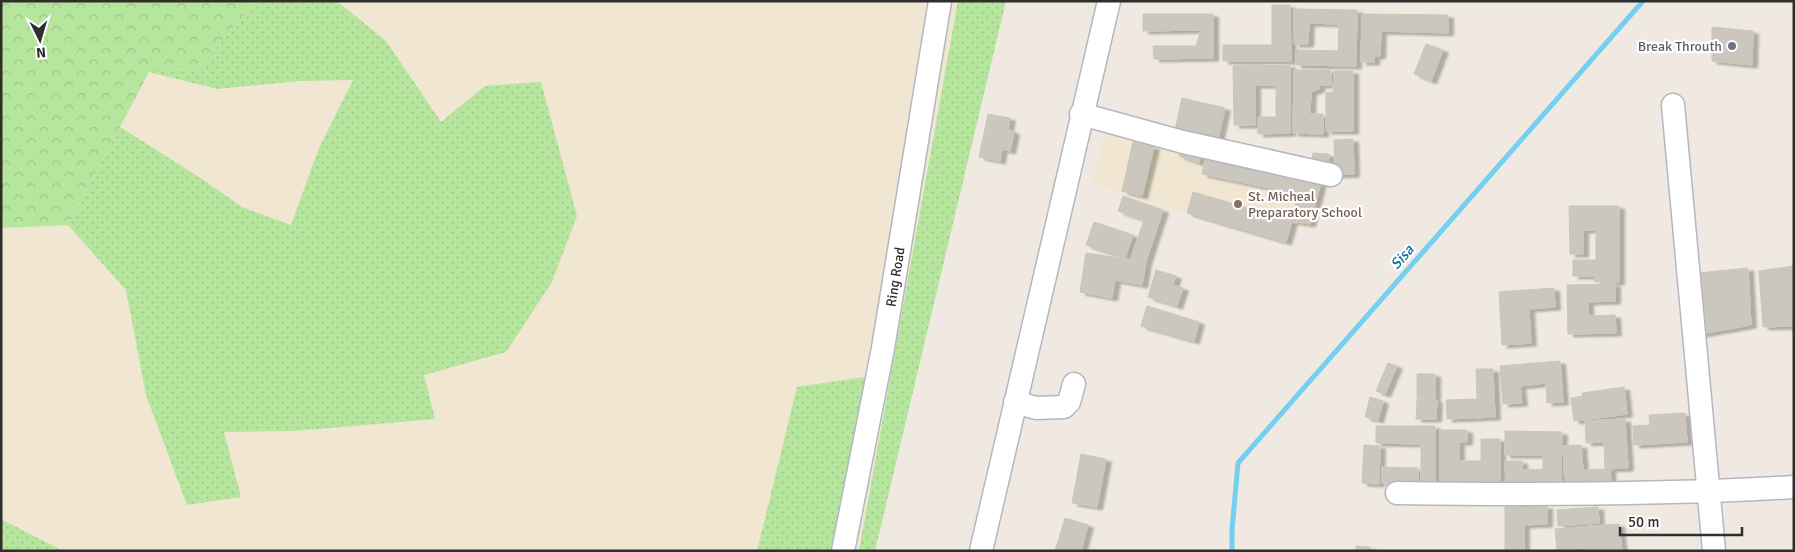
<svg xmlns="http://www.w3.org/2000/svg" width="1795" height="552" font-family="Signika,sans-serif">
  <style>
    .education { fill: #f0e6d1 }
    .grass { fill: url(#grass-dots) }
    .forest { fill: url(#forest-crowns) }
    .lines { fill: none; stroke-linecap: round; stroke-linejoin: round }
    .stream { stroke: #75cff0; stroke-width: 5 }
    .building { fill: #cbc7bf; stroke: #cbc5ba; filter: url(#shadow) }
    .minor-casing { stroke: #b4b7c1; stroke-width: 25 }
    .minor { stroke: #fff; stroke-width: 22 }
    .worship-dot { fill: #6b7280; stroke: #fff; stroke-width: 2 }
    .education-dot { fill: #8d6e63; stroke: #fff; stroke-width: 2 }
    .labels { text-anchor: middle; stroke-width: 4.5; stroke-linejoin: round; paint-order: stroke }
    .worship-label { font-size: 14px; fill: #5b616d; stroke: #fff; text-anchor: end }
    .education-label { font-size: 14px; fill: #785e54; stroke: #fff; text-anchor: start }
    .street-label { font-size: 14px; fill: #2e2e2e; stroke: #fff }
    .water-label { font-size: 15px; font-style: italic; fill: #0d6fa3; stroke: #fff }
  </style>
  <defs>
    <pattern id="grass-dots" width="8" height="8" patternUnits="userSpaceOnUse" patternTransform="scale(1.25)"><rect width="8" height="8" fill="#b6e59e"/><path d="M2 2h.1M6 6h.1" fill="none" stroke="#9dc588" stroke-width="1.8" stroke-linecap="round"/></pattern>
    <pattern id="forest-crowns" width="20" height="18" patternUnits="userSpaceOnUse" patternTransform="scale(1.25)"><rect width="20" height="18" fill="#b6e59e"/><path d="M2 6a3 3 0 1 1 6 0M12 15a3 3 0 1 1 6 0" fill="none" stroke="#9dc588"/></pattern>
    <filter id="shadow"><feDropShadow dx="5.5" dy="3" stdDeviation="1" flood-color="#0004"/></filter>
  </defs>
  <rect width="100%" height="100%" fill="#efe9e1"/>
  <path class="education" d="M1,1H1005L875,551H1Z
    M1109,125L1327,176L1312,229L1290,226L1285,246L1091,183Z"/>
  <path class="grass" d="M256,1H337L386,41L441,122L485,86L541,82L577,216L552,282L506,352L424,375L435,419L294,431L224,432L241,497L187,505L146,395L126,290L68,225L120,127L202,179L242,207L291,225L319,148L353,80L300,81L217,89L149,72L199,68Z
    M958,1H1006L875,551H859Z
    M865,377L835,551H757L797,387Z
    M1,519L63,551H1Z"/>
  <path class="forest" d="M1,1H256L199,68L149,72L68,225L1,228Z"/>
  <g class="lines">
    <path class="stream" d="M1232,551V530L1238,463L1643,1"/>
  </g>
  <path class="building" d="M1272,5H1290L1291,61H1223V45H1272Z
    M1294,9L1357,10L1356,66L1296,65V50L1338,51L1339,24L1309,23L1308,44H1294Z
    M1143,14H1213V58L1154,59L1153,46H1196L1201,30L1143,31Z
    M1362,14L1448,15V33L1381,31L1380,56H1374V62H1361Z
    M1712,27L1753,31L1752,65L1712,61Z
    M1426,44L1443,50L1431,81L1414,74Z
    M1290,65V133L1258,134V117H1276V85H1255V125H1234L1233,66Z
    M1294,70H1331V85H1319V89L1311,92L1310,114H1323V134L1293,133Z
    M1334,71H1353V131H1326V92L1333,93Z
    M1182,98L1225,108L1218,140L1175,130Z
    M988,114L1010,118L1008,129L1014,132L1010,151L1002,149L1000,161L979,157Z
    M1353,139L1354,174L1335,175L1334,140Z
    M1133,142L1154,147L1142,196L1122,191Z
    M1182,148L1201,155L1199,163L1179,156Z
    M1313,153L1329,154L1328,165L1312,163Z
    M1206,154L1321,182L1310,224L1292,221L1298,194L1202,174Z
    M1193,192L1292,221L1286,242L1187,213Z
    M1123,196L1163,210L1146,262L1131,258L1144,220L1118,211Z
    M1569,206H1619V282H1595V276H1573V260H1596V230H1583V254H1570Z
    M1094,222L1133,235L1125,258L1086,245Z
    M1086,253L1146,262L1142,285L1115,280L1112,298L1080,292Z
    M1794,266V326L1763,327L1759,271Z
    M1748,268L1751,325L1695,335L1689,274Z
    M1156,270L1176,276L1173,285L1183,288L1177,306L1148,297Z
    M1615,284V301L1588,302V316L1615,315L1616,333L1568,334L1567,285Z
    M1554,288L1555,307L1529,309L1531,343L1502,345L1499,292Z
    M1147,306L1199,322L1194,341L1141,326Z
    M1560,361L1563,402L1547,403L1546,383L1520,386L1522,403L1503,404L1500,366Z
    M1388,363L1397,366L1385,394L1376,391Z
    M1476,369H1493L1495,417L1447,419L1446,400L1477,399Z
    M1417,374H1435V399H1417Z
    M1624,387L1627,414L1574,421L1571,398L1583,396L1582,393Z
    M1370,397L1383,401L1378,420L1365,417Z
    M1417,400H1437L1436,419H1416Z
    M1685,413L1687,442L1634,445L1633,426L1650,425L1649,415Z
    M1625,419L1628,468L1605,469L1604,442L1586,443L1585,421Z
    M1376,426H1435V481H1421V444L1376,443Z
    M1440,430H1467V442H1459V461H1481V439H1500V484H1440Z
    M1505,431L1562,432L1561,469H1543V455H1505Z
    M1364,445L1380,446L1379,484L1362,483Z
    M1581,445L1583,470L1610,469L1611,484L1565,487L1563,446Z
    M1081,454L1106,459L1097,507L1072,503Z
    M1505,461H1522V470L1561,469V487H1506Z
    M1382,467L1418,468V484L1382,483Z
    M1547,506V524L1524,525V551H1505V507Z
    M1598,507L1599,523L1558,526L1557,510Z
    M1065,518L1088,525L1081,551H1055Z
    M1619,524L1622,551H1588L1586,548L1557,550L1555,529Z
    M1356,546L1370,547L1369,551H1356Z"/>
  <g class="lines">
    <defs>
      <path id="minor" d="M1673,105L1714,551
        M1081,114L1183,142L1331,175
        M1015,402L1036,408L1064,407L1069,402L1074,384
        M1397,493C1530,495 1662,495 1794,487
        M843,551L883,348L940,1
        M981,551L1109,1"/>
    </defs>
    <use href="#minor" class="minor-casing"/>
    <use href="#minor" class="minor"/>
  </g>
  <circle class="worship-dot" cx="1732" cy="46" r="5"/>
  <circle class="education-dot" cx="1238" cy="204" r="5"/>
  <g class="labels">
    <g class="worship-label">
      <text x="1722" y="51">Break Throuth</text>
    </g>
    <g class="education-label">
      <text x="1248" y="201">St. Micheal<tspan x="1248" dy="16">Preparatory School</tspan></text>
    </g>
    <g class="street-label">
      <text transform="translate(895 277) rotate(-81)" y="5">Ring Road</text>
    </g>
    <g class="water-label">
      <text transform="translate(1402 257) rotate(-49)" y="5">Sisa</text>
    </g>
  </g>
  <rect width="1795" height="552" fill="none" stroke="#2e2e2e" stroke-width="5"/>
  <g transform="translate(40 40) rotate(175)" stroke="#ffffff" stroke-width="4" paint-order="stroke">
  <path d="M0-4L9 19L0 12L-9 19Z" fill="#2e2e2e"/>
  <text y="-8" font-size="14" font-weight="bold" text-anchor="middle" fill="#2e2e2e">N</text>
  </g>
  <path d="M1620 527v8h122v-8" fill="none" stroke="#2e2e2e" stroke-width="2.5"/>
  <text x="1628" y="527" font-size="15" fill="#2e2e2e" stroke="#ffffff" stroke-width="4" paint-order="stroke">50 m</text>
</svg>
